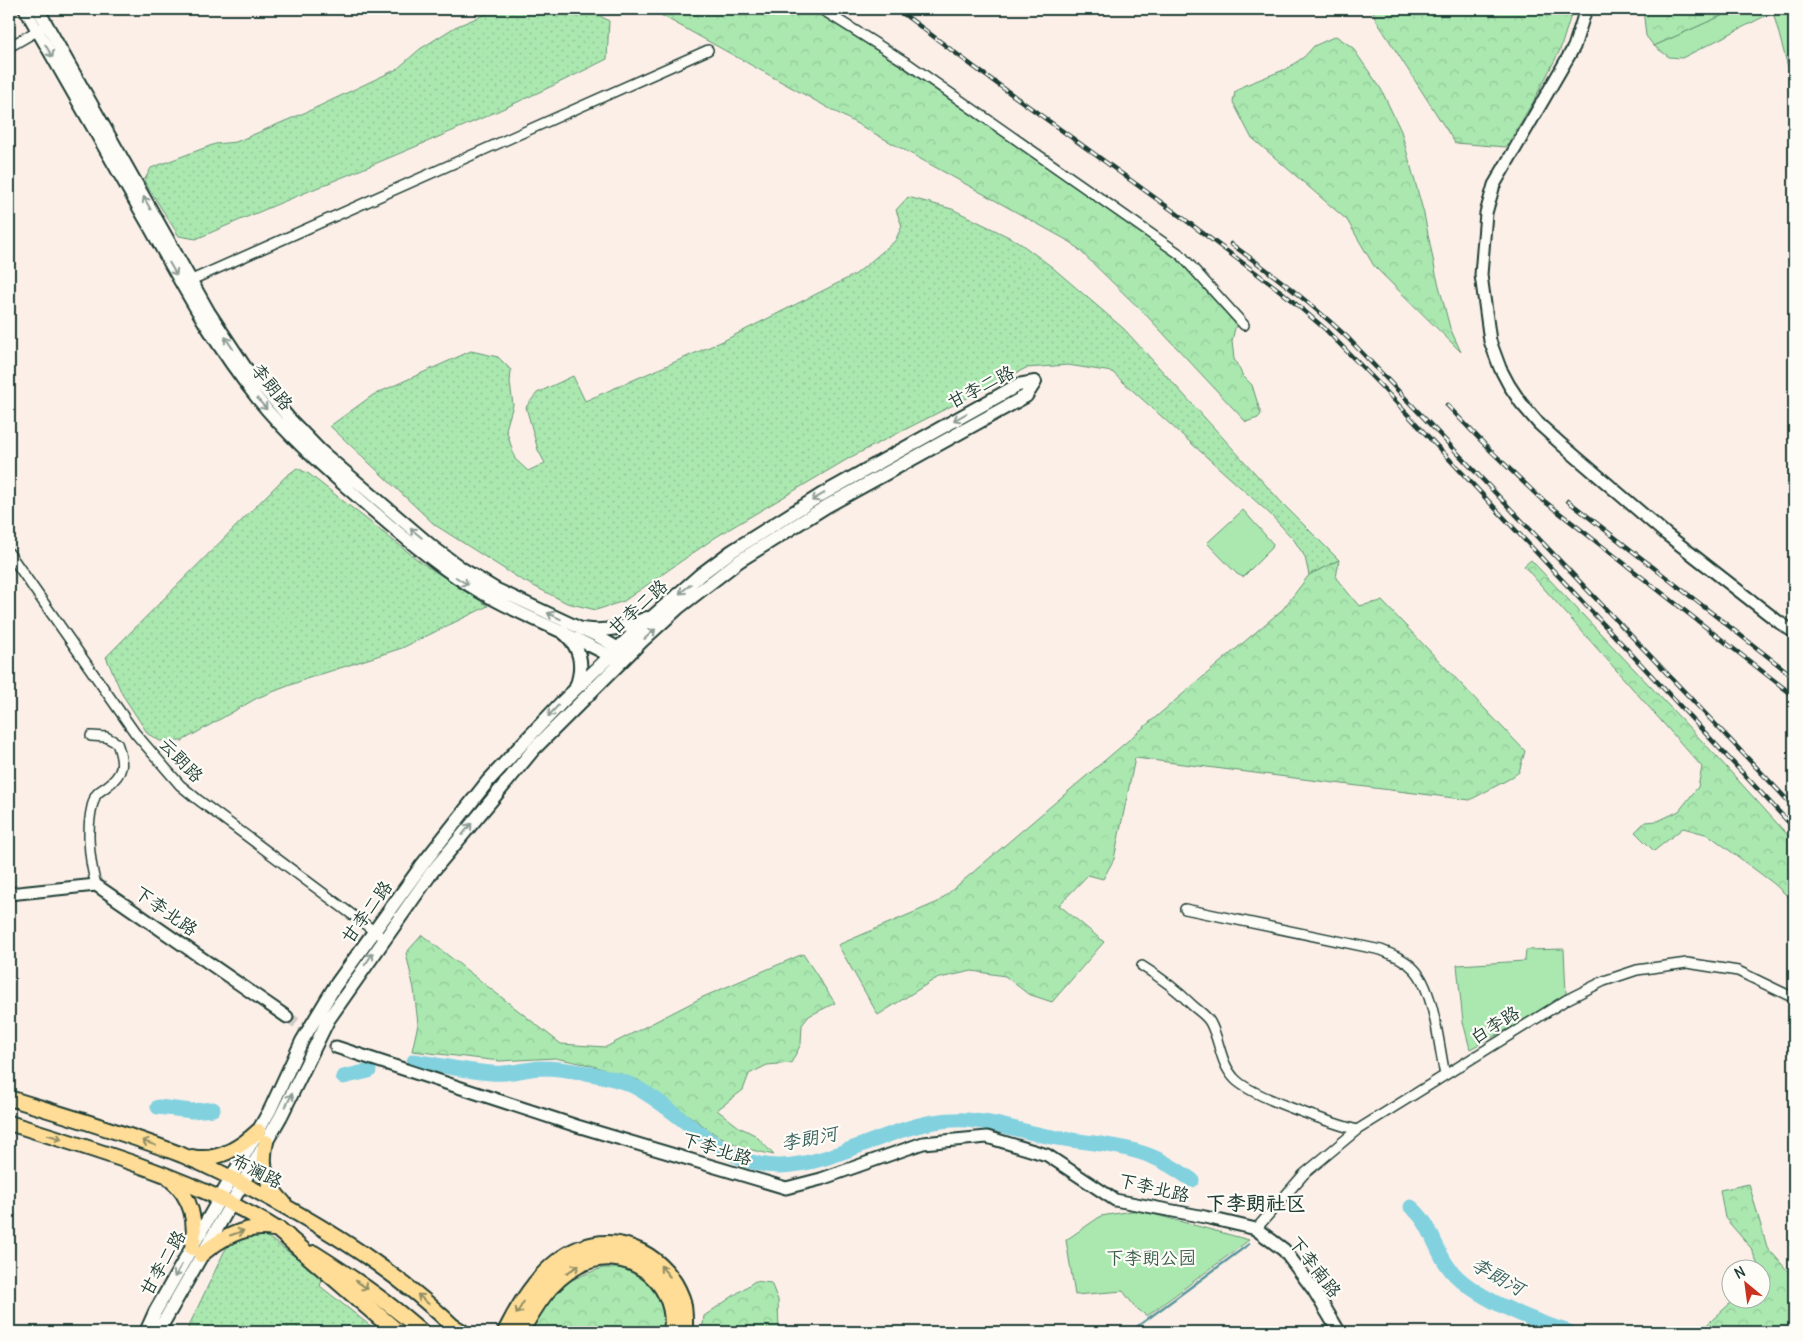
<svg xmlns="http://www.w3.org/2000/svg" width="1803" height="1341" font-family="Delius,'LXGW WenKai TC',sans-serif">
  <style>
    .grass { fill: url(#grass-dots); stroke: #649272 }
    .forest { fill: url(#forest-crowns); stroke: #649272 }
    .park { fill: #aae8b0; stroke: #649272 }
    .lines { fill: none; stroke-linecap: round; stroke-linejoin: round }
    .stream { stroke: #5a969b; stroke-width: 2.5 }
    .river { stroke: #82d1df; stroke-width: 15 }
    .tertiary-tunnel { stroke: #d0cbc4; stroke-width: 11; stroke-dasharray: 11 5.5; stroke-linecap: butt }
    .minor-casing { stroke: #1f3d34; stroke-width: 12 }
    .tertiary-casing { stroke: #1f3d34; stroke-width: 15 }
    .secondary-casing { stroke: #1f3d34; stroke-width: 16 }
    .primary-casing { stroke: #1f3d34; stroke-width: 18 }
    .motorway-casing { stroke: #1f3d34; stroke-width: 20 }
    .minor { stroke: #fdfcf7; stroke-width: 9 }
    .tertiary { stroke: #fdfcf7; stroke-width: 11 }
    .secondary { stroke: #fdfcf7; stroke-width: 12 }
    .primary { stroke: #ffdd96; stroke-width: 14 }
    .motorway { stroke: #ffdd96; stroke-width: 16 }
    .rail-casing { stroke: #1f3d34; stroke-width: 4.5 }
    .rail { stroke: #fdfcf7; stroke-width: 2.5; stroke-dasharray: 8; stroke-linecap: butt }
    .oneway { stroke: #8e9c96 }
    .oneway2 { stroke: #8f8d65 }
    .labels { text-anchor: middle; stroke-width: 4.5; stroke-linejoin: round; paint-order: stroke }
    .street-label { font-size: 18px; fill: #1f3d34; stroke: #fdfcf7 }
    .park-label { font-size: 18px; fill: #3b5f4d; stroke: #fdfcf7 }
    .water-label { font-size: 19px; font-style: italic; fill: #38625f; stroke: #fdfcf7 }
    .quarter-label { font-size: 20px; font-weight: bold; fill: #1f3d34; stroke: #fdfcf7 }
  </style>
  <defs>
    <pattern id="grass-dots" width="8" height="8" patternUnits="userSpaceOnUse" patternTransform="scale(1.25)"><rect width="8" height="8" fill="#aae8b0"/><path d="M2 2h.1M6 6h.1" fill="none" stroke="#92c898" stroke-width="1.8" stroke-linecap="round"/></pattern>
    <pattern id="forest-crowns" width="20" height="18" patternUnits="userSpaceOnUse" patternTransform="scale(1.25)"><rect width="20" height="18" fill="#aae8b0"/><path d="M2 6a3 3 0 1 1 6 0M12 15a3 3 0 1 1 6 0" fill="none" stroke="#92c898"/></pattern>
  </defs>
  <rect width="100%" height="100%" fill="#fcefe8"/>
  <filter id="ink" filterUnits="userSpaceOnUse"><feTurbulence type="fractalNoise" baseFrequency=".02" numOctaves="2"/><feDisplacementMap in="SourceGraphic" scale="10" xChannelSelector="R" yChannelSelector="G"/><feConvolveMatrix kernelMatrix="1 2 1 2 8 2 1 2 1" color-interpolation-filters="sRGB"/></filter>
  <g filter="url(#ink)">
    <path class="grass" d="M498,9H588L609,21L607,59C474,127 333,179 196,239L179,236L144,181L151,168L215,144L236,142L311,110L397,69L420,49L455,27Z
      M908,197L952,209L1017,241L1052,267L1124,329L1284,505L1339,560L1309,575L1305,557L1294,540L1269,513L1112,372L1068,365L1026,368L851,457L716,537L624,601L596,610L567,603L520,579L435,525L330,426L373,395L471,351L498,357L511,370L510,383L513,405L506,429L515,459L528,471L545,463L538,450L526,407L537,393L573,376L585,401L723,341L856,274L895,241L902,226L896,210Z
      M297,468L309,474L422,563L488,606L402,648L306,679L257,698L182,741H160L148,734L122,694L106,657L285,477Z
      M245,1233L265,1235L323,1277L320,1286L378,1332H186L224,1252L232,1239Z"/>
    <path class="forest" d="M650,9H813L904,68L1176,257L1236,324L1232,341L1234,359L1243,376L1252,385L1261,414L1258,418L1246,422L1147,316L1072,243Z
      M1372,9H1573L1560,50L1533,102L1506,147L1455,143L1376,20Z
      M1643,9H1737L1654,46L1646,36Z
      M1336,36L1352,47L1381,89L1401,131L1424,214L1436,274L1450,328L1461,352L1374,266L1347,220L1251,137L1233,102L1235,92L1243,86L1286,69L1304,57L1314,46Z
      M1339,560L1336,578L1359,606L1382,601L1525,751L1519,772L1509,779L1470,800L1135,758L1114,859L1103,879L1088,875L1059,905L1104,942L1052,1002L1028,994L1005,976L972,971L935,979L878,1015L838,945L938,902L1283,609L1309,575Z
      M1531,560L1718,758L1794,842V902L1773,883L1709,835L1683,828L1654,851L1635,832L1645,822L1658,821L1679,811L1698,787L1702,767L1524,566Z
      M422,935L561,1044L606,1047L703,997L803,954L835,1003L809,1016L802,1025L801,1044L791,1063L767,1065L749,1074L743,1090L717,1110L739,1127L755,1135L774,1155L743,1148L715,1134L638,1080L590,1065L555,1058L500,1061L412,1051L418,1024L414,989L406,953Z
      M1749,1184L1767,1247L1792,1276L1794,1275V1332H1699L1735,1299L1760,1298V1268H1759L1751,1248L1725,1218L1720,1190Z
      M603,1268C610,1268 617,1268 623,1268C639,1270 656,1286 662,1301C666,1309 665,1323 664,1332H527C534,1321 541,1305 551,1296C565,1281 584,1274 603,1268Z
      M755,1281L771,1283L778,1300L779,1332H702L704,1316Z"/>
    <path class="park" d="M1737,9H1794V89L1773,12L1682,58L1669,57L1654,46Z
      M1243,510L1273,544L1272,548L1243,577L1237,574L1207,543Z
      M1564,949L1566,994L1525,1020L1470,1049L1463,1022L1457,965L1525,961L1526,950Z
      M1138,1210L1249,1240L1147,1316L1135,1307L1123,1291L1075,1295L1066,1240L1101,1216Z"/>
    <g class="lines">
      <path class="stream" d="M1130,1332L1249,1244"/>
      <path class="river" d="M414,1061C439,1065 466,1071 491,1073C508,1075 524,1069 541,1068C563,1068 613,1076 633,1086C682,1110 721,1167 780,1166C834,1164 881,1131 934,1122C947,1120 963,1119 975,1121C1000,1123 1027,1133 1052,1137C1086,1143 1121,1144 1153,1157C1168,1163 1179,1171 1192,1180
        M343,1077L369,1071
        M158,1107L192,1111L213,1109
        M1411,1207C1431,1223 1433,1245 1447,1265C1467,1296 1534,1321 1569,1332"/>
      <path class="tertiary-tunnel" d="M287,1017L336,1047"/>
      <defs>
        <path id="minor" d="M821,9L907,63L1181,255L1244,325
          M9,47L42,28
          M187,282L708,50
          M9,553L135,733L180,785L197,799L378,934
          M91,736L106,737L117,743C124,763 125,773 106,787C102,790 97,792 95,797C85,823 89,859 96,885
          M1185,909L1381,950C1393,955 1405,959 1414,969C1434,989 1439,1047 1445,1075
          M1142,966C1160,977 1176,989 1191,1004C1197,1010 1205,1014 1210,1022C1220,1040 1220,1063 1234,1078C1249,1096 1332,1123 1357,1130
          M1256,1229L1304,1174L1357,1130L1566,1000L1604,981L1637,970L1687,963L1738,971L1794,998"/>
        <path id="tertiary" d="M25,9C66,81 108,153 149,226C182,285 214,345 257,398C286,434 320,464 354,494C387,523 420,552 456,577C506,611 565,630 617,660
          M38,9L209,312L246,368L289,418L321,451L433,547L463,569L496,589L597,636L625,652
          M1586,9L1574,47L1494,185L1486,213L1481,275L1490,341L1500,368L1509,385L1521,403L1539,424L1561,444L1666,534L1780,623L1794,632
          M9,894L96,885L287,1017
          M336,1047L577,1126L786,1188L821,1179L923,1143L987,1137L1047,1155L1115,1200L1205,1217L1256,1229"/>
        <path id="secondary" d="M581,629C605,633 625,627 647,618
          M563,632C581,647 584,666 576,687
          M1256,1229L1284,1250L1314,1290L1339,1332
          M146,1332L155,1312L270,1110L302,1041L335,986L422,865L488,781L525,741L561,703L635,632L700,575L732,551L821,495L1018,385L1035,382
          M158,1332L281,1116L328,1020L432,872L534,749L643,640L678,608L739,561L827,506L1026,396L1035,382"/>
        <path id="primary" d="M9,1098C67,1116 126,1133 182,1155C215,1169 246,1185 277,1202C344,1239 404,1278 459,1332
          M9,1123C105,1153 203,1181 288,1236
          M266,1142C260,1167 266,1185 284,1203
          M192,1157C217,1162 241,1147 258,1131
          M170,1179C192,1197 197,1223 192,1248
          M314,1253C352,1277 389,1302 422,1332
          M201,1255C221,1238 246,1224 273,1229"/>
        <path id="motorway" d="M279,1230L397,1332
          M454,1328L461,1332
          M506,1332C522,1300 545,1263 580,1249C623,1233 666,1258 681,1298C685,1308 684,1322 684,1332
          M520,1332C534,1307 549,1281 576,1266C623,1239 680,1279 672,1332"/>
      </defs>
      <use href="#minor" class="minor-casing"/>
      <use href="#tertiary" class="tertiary-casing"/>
      <use href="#secondary" class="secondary-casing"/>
      <use href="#primary" class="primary-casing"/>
      <use href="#motorway" class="motorway-casing"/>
      <use href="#minor" class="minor"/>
      <use href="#tertiary" class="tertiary"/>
      <use href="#secondary" class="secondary"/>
      <use href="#primary" class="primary"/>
      <use href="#motorway" class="motorway"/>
      <defs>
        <path id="rail" d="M897,9L974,67L1176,213L1283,293L1324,328L1379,384L1794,828
          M1231,244C1272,273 1311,303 1348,338L1794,807
          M1447,405L1491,451L1539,497L1794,696
          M1568,501L1794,677"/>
      </defs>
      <use href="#rail" class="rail-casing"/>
      <use href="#rail" class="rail"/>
    </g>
    <defs><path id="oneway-shaft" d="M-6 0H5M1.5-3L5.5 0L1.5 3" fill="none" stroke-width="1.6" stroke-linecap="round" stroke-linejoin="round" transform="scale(1.25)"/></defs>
    <g class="oneway">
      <use href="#oneway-shaft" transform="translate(49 51) rotate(60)"/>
      <use href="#oneway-shaft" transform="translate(147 203) rotate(-119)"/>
      <use href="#oneway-shaft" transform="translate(173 269) rotate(60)"/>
      <use href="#oneway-shaft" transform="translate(229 343) rotate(-124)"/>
      <use href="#oneway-shaft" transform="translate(262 404) rotate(49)"/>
      <use href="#oneway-shaft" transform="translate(960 417) rotate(151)"/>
      <use href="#oneway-shaft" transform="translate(818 497) rotate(149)"/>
      <use href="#oneway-shaft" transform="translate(416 533) rotate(-140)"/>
      <use href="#oneway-shaft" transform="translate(462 581) rotate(32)"/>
      <use href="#oneway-shaft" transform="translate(685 589) rotate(140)"/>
      <use href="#oneway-shaft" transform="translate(554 616) rotate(-155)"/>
      <use href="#oneway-shaft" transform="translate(650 634) rotate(-42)"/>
      <use href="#oneway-shaft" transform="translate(553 711) rotate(133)"/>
      <use href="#oneway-shaft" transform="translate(467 829) rotate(-51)"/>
      <use href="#oneway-shaft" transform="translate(369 959) rotate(-55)"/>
      <use href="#oneway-shaft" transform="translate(289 1100) rotate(-63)"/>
      <use href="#oneway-shaft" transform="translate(178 1271) rotate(120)"/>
    </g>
    <g class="oneway2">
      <use href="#oneway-shaft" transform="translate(55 1137) rotate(17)"/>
      <use href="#oneway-shaft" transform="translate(149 1143) rotate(-160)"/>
      <use href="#oneway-shaft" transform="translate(237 1233) rotate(-19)"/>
      <use href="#oneway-shaft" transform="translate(573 1269) rotate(-33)"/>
      <use href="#oneway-shaft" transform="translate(665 1271) rotate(-130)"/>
      <use href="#oneway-shaft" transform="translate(362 1285) rotate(36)"/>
      <use href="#oneway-shaft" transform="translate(423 1299) rotate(-139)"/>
      <use href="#oneway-shaft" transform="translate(520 1308) rotate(121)"/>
    </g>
  </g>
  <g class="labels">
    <g class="street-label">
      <text transform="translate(272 387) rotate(51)" y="6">李朗路</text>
      <text transform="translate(981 387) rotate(-27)" y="6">甘李二路</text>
      <text transform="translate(638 607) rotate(-42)" y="6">甘李二路</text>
      <text transform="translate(181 760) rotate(46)" y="6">云朗路</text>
      <text transform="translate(166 911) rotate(35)" y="6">下李北路</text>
      <text transform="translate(367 912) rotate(-54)" y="6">甘李二路</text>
      <text transform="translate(1495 1025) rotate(-32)" y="6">白李路</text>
      <text transform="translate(717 1149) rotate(17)" y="6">下李北路</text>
      <text transform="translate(257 1171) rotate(27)" y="6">布澜路</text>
      <text transform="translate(1154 1188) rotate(13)" y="6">下李北路</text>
      <text transform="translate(163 1263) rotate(-60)" y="6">甘李二路</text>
      <text transform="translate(1315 1267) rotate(52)" y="6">下李南路</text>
    </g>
    <g class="park-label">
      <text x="1151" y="1264">下李朗公园</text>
    </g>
    <g class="water-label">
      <text transform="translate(809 1138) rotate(-11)" y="7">李朗河</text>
      <text transform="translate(1498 1276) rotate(29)" y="7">李朗河</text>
    </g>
    <g class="quarter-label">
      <text x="1256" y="1210">下李朗社区</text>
    </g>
  </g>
  <rect width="1803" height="1341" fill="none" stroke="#fdfcf7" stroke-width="30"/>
  <rect x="15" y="15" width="1773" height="1311" fill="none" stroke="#1f3d34" stroke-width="2" filter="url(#ink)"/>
  <g transform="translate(1746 1284) rotate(331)"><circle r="24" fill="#fdfcf7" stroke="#a4b0a9"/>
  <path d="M0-4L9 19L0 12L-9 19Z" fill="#c8321e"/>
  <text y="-8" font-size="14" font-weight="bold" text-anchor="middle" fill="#1f3d34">N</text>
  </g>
</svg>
